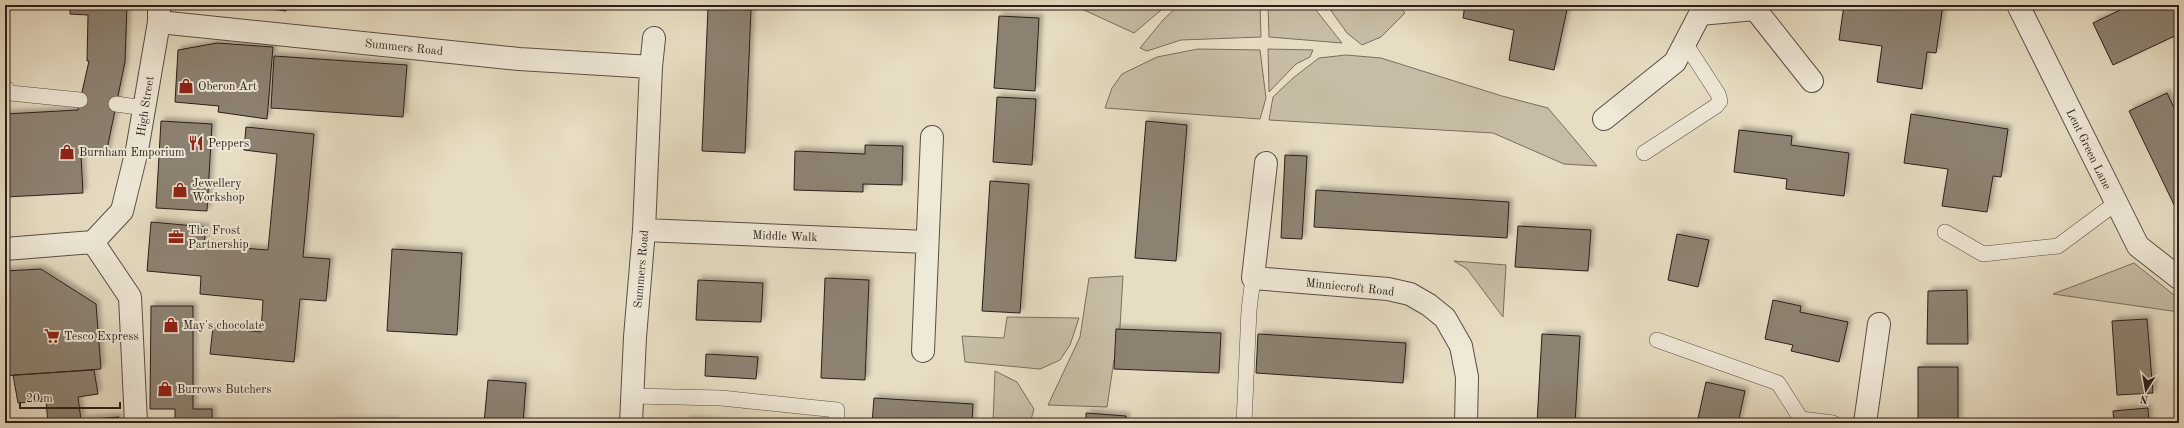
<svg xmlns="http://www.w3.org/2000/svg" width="2184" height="428" font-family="'Old Standard TT',serif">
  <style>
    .green { fill: #c7bda6; stroke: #796e60 }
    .building { fill: #8d8272; stroke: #2b1f1a; filter: url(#shadow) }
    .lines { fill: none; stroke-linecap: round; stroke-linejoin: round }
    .service-casing { stroke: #5a4e44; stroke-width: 16 }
    .minor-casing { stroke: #5a4e44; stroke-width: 24 }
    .service { stroke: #efe9d8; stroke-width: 15 }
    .minor { stroke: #efe9d8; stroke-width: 22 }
    .labels { text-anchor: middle; stroke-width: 4; stroke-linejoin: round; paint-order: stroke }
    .street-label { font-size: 12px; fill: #2b1f1a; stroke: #efe9d8 }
    .poi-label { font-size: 12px; fill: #2b1f1a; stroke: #efe9d8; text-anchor: start }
  </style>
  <defs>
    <filter id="shadow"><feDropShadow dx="3.5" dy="-3.5" stdDeviation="2" flood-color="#0004"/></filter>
  </defs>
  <rect width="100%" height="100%" fill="#e7ddc3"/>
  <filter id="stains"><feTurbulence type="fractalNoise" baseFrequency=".005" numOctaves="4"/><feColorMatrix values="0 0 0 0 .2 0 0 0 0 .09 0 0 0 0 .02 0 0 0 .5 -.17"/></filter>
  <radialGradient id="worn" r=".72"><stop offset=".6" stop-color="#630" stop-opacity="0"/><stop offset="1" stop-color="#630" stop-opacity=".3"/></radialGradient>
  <path class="green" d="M1073,5H1167L1134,33Z
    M1179,5H1260L1261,37L1181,40L1147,51L1140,48L1163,20Z
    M1268,5H1312L1342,43L1269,37Z
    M1327,5H1399L1405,13L1381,37L1362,45L1347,33Z
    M1198,49L1260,50L1266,98L1260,119L1105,108L1112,88L1122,74L1157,57Z
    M1268,49L1313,50L1310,57L1296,64L1269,92Z
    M1346,55L1381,58L1502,96L1548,108L1597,166L1564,164L1493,133L1269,120L1273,97L1293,78L1319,58Z
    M1454,261L1506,265L1503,317L1467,269Z
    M2134,263L2179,299V312L2053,294Z
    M1123,276L1118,361L1114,360L1107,407L1048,405L1080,337L1089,278Z
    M1007,317L1079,318L1070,345L1060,360L1040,369L965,362L962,336L1004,338Z
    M995,371L1017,382L1034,409L1030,423H993Z"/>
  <path class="building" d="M70,5H127L125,62L106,154L81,155L83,193L5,197V114L78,110L89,61H87L88,15L70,14Z
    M241,5H287L286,11Z
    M1465,5H1568L1554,70L1509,60L1514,30L1463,18Z
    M1844,5H1943L1936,53L1927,52L1922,89L1877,82L1882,46L1839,40Z
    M2131,5H2179V34L2113,65L2093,23Z
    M708,8L751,10L745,153L702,151Z
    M999,16L1039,18L1035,91L994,88Z
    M217,43L273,47L267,119L218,112L219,106L175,102L178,50Z
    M274,56L407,65L403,117L271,108Z
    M2167,93L2179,118V210L2177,211L2129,111Z
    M997,97L1036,99L1032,165L993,162Z
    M1911,114L2008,129L2001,177L1993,176L1987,212L1942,206L1948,169L1904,163Z
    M161,121L212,124L207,211L156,208Z
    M1146,121L1187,125L1176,261L1135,258Z
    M246,127L314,134L303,257L330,259L326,301L300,299L294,362L210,354L213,327L261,332L263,300L200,294L201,276L147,271L151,222L206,227L204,245L268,250L277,154L244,150Z
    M1739,130L1792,136L1791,145L1849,153L1844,196L1786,189L1787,179L1734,172Z
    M865,145L903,146L902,185L863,184V192L794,190L795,151L865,154Z
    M1285,155L1307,156L1302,239L1281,238Z
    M990,181L1029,184L1020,313L982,311Z
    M1316,190L1509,202L1507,238L1314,227Z
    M1518,226L1591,230L1588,271L1515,267Z
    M1677,234L1709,240L1698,287L1668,280Z
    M392,249L462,253L457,335L387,331Z
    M41,269L96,304L101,369L5,376V271Z
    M825,278L869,280L865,380L821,378Z
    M698,280L763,283L761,322L696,320Z
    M1967,290L1968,344H1927L1928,291Z
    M1773,300L1801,306L1800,312L1848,322L1839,362L1791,351L1793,345L1765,339Z
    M151,306H193V409H212V423H175V409H150Z
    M2147,319L2153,393L2117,395L2112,321Z
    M1116,329L1221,333L1219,373L1114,369Z
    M1258,334L1406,343L1403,383L1256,373Z
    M1542,334L1580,336L1575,423H1537Z
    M706,354L758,357L756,379L705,376Z
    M1918,367H1958V421H1918Z
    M94,370L98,394L78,397L81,420L119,417V423H48L46,401L18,403L13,375Z
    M488,380L526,383L523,423H484Z
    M1706,382L1745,391L1738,423H1697Z
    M874,398L973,404L972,423H872Z
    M2148,408L2149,423H2114L2113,411Z
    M1086,413L1126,416V423H1086Z
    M686,420L727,423H686Z
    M395,421V423H332V422Z"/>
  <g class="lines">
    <defs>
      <path id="service" d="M5,87L10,93L80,100
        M116,104L144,108
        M1644,153L1716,106L1720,101L1718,94L1685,43
        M1945,232L1983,254L2058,246L2116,203
        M1657,340L1778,383L1801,419L1833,423
        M632,396L721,398L837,410L836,423
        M1244,423L1249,310L1253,278"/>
      <path id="minor" d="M2018,5L2138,246L2179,278
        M1755,9L1812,81
        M159,22L519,59L651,67
        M1604,119L1675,62L1700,14L1755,9L1758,5
        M1266,163L1253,278L1388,289L1410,294L1429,305L1445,318L1461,346L1467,377L1466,423
        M644,230L927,242
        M5,249L93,242
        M923,351L932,137
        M136,423L130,297L93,242L122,211L137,150L159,22V5
        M631,423L635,337L644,230L651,67L654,38
        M1865,423L1879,324"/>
    </defs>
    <use href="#service" class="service-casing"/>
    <use href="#minor" class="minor-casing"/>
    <use href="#service" class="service"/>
    <use href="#minor" class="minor"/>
  </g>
  <defs>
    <symbol id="shop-bare" viewBox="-9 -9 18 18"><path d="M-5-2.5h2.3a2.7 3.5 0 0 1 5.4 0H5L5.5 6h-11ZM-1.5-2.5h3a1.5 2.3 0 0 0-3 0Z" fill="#8f2418" stroke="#efe9d8" stroke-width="2.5" paint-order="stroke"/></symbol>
    <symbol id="restaurant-bare" viewBox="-9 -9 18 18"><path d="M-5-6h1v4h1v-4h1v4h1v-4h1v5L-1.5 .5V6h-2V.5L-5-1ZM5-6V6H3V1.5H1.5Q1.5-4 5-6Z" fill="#8f2418" stroke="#efe9d8" stroke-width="2.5" paint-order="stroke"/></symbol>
    <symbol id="office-bare" viewBox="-9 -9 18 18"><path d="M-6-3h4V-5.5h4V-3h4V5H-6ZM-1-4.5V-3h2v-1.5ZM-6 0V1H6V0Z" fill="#8f2418" stroke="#efe9d8" stroke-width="2.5" paint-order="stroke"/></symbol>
    <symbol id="supermarket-bare" viewBox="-9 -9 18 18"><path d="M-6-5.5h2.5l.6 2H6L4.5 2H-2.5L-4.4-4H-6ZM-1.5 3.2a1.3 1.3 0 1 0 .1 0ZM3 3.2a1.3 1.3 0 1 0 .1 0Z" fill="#8f2418" stroke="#efe9d8" stroke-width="2.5" paint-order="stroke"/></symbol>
  </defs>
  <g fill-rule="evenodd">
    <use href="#shop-bare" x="175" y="75" width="22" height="22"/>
    <use href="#restaurant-bare" x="185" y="132" width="22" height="22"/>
    <use href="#shop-bare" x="56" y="141" width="22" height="22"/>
    <use href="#shop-bare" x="169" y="179" width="22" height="22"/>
    <use href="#office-bare" x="165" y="226" width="22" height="22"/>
    <use href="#shop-bare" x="160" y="314" width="22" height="22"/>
    <use href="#supermarket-bare" x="41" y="325" width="22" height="22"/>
    <use href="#shop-bare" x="154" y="378" width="22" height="22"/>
  </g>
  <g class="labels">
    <g class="street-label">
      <text transform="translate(404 47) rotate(6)" y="4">Summers Road</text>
      <text transform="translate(145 106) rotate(-81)" y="4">High Street</text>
      <text transform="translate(2089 149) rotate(64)" y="4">Lent Green Lane</text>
      <text transform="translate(785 236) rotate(2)" y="4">Middle Walk</text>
      <text transform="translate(641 269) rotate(-85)" y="4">Summers Road</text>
      <text transform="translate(1350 287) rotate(6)" y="4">Minniecroft Road</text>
    </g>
    <g class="poi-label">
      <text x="198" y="90">Oberon Art</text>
      <text x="208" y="147">Peppers</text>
      <text x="79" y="156">Burnham Emporium</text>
      <text x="192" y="187">Jewellery<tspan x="192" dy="14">Workshop</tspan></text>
      <text x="188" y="234">The Frost<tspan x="188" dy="14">Partnership</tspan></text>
      <text x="183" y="329">May's chocolate</text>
      <text x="64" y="340">Tesco Express</text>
      <text x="177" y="393">Burrows Butchers</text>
    </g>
  </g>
  <rect width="2184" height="428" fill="none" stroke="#e7ddc3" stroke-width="20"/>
  <rect x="6" y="6" width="2172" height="416" fill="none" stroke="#2b1f1a" stroke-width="2"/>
  <rect x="10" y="10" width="2164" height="408" fill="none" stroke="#2b1f1a"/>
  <g transform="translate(2146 390) rotate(191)" stroke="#efe9d8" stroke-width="3" paint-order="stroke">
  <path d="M0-3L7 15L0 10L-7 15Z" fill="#2b1f1a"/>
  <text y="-6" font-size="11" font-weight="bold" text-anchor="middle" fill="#2b1f1a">N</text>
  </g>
  <path d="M20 402v6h100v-6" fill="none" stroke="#2b1f1a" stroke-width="2"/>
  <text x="26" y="402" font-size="12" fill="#2b1f1a" stroke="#efe9d8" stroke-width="3" paint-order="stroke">20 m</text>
  <rect width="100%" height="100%" filter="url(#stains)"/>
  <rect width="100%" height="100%" fill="url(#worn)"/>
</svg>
